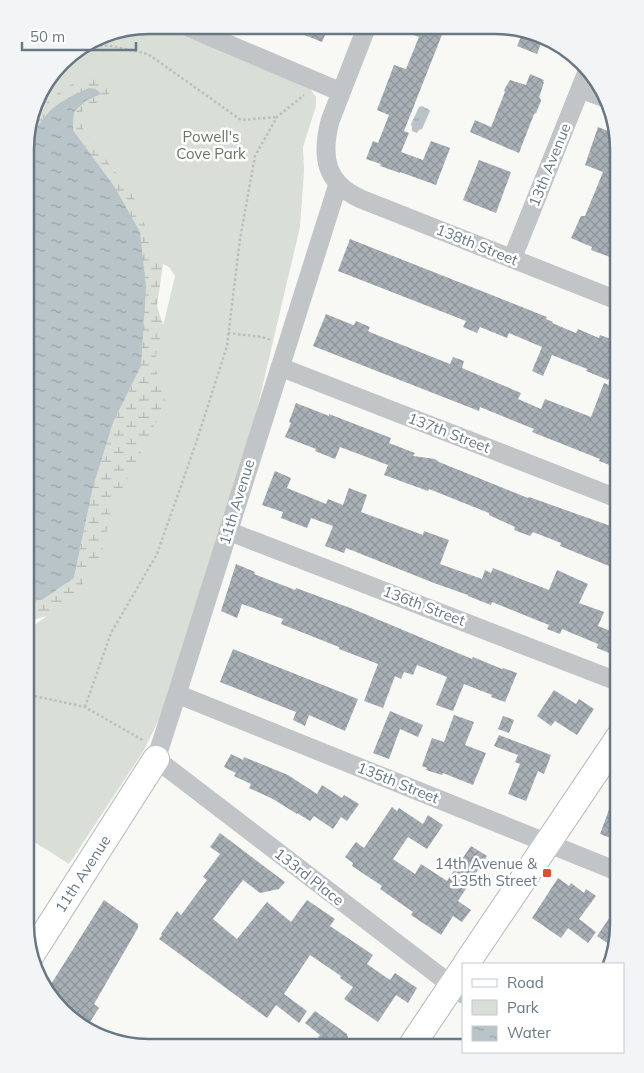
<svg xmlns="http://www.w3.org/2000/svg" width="644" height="1073" font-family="Mulish,sans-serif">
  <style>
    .wetland { fill: url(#wetland-marsh) }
    .park { fill: #d9ded6 }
    .water { fill: url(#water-ripples) }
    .building { fill: url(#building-cross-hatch) }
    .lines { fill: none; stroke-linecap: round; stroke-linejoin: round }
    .secondary-casing { stroke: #b3b9bd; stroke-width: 28 }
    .path { stroke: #bbbec0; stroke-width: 2.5; stroke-dasharray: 2.5 2.5; stroke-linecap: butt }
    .street { stroke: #c1c5c8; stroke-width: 19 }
    .secondary { stroke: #fff; stroke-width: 26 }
    .poi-dot { fill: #dc5230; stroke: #fff; stroke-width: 2 }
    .labels { text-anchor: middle; stroke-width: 5; stroke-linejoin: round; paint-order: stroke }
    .park-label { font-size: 15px; fill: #677762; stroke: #fff }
    .street-label { font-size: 15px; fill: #687985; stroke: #fff }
    .poi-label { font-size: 15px; fill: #687985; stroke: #fff; text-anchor: end }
    .rim { fill: none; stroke: #687985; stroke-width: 2.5 }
  </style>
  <defs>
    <pattern id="wetland-marsh" width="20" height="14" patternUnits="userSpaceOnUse" patternTransform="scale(1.25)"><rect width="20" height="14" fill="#d9ded6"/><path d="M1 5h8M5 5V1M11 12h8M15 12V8" fill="none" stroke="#b4b9b3"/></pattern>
    <pattern id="water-ripples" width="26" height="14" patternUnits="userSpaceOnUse" patternTransform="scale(1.25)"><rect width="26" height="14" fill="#b8c4c8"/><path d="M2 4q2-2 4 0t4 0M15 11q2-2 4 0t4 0" fill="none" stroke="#99a4a8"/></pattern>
    <pattern id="building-cross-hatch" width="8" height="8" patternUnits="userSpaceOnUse" patternTransform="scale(1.25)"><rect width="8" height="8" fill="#a8b0b6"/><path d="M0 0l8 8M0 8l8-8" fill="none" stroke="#8d949a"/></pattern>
  </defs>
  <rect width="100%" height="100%" fill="#f8f8f5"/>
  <path class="wetland" d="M86,70H121L165,250L157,306L170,346L176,398L133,515L71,610L31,620H25V599L42,600L74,578L93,487L113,423L141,366L114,186L73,130L74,112L86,101L101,94L48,113L33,132L26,137V133L38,94Z"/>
  <path class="park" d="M149,25H155L298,80L309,87L316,97V106L303,147L304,171L300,227L250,439L166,705L144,750L69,864L25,836V632L74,596L101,557L111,510L166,403L154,364L175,276L169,267L156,260L148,251L149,236L133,195L87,135C72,111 84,107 106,99L109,93L107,85C104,83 100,80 97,79C76,72 44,105 30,119L38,94L64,60H66L76,51L102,34Z"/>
  <path class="water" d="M89,88L96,89L101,94L86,101L74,112L73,130L114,186L140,232L146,287L141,366L113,423L93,487L74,578L42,600L25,599L26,137C36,131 40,122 48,113C59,101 74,95 89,88Z
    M422,106L428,109L430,111L422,129L419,130L417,133L412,131V127L411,124L419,107Z"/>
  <path class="building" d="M284,26H329L322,42L284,27Z
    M394,27H445L404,131L409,133L401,152L423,160L431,141L450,148L436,185L400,172V173L380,166L381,164L366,159L373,141L378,143L389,115L377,110L394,65L406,69L419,37Z
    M524,30L543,38L537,54L517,46Z
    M530,74L544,80L543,82H544L539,98H540L541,101L536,113L534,114L519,153L470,132L475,120L491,127L505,92L504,90L510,80L526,85Z
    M598,127L616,134L619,149V235L610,257L591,250L592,247L571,238L581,216H585L603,172L585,165Z
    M479,160L511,172L496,213L463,200Z
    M350,239L547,317L546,319L553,322L552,323L576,333L578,329L599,338L600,335L619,342V352L608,380L586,371L587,369L552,355L543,376L532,371L542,347L509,333L507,338L480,327L477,333L463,327L466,321L338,271Z
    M326,314L353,325H354L356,321L370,327L368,331L372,333L450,364L453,357L464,361L462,368L521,393L518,399L541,409L545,399L591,417L604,383L619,389V457L615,467L599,461L600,459L532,432L534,429L480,407L479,411L313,346Z
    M296,403L329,416V414L391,438L389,443L415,453L413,456L435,459L439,462L528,498L529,497L619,529V566L616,565L614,568L560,546L561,543L533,532L530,536L514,530L515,527L489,515V513L429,489L428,491L384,475L388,465L340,447L335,459L315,451L316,449L285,437L291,423L289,422Z
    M275,471L291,478L287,488L326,504L328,499L343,505L349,488L367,495L361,512L423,535L424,531L449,540L440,564L482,579L485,570L491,573L493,568L549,590L557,570L588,584L579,603L604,612L598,626L619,634V657L597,648L598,644L562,629L560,634L547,629L549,625L492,602L491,605L468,596V595L434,583L346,548L344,553L325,546L333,526L311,518L307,528L281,518L283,512L262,505Z
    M236,564L255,572L254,574L295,590L296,588L353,609L472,659L473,657L502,669L503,668L517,673L505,702L491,697L492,695L464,684L453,711L436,705L447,677L417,665L413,675L404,672L401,679L395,676L383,708L364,701L378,664L339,649V647L281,624L283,619L242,604L237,618L221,611Z
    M233,649L358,699L345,731L309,715L305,726L293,720L296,712L220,682Z
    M554,690L576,704L579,699L594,709L577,735L555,721L551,726L537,716Z
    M390,711L423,725L418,737L400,729L389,759L373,753Z
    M454,715L474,722L465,745L486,753L473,785L443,773L442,775L426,770L427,768L422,766L432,738L444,742Z
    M503,716L514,720L509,733L498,729Z
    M499,735L551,755L544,774L538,771L526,801L508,794L520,764L515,762L518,755L494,746Z
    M231,754L243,760L244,757L288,775L317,794L322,785L342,798L344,795L359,804L347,821L341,817L333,829L314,816L310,821L297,813V814L273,799L249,788L251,784L234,776L236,773L224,767Z
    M617,788H619V841L600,834Z
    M392,807L397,811L399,808L423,824L428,815L443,825L427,849L408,837L393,859L415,874L421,864L447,881L471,846L487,856L458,901L471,910L462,922L453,916L441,935L411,915L413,912L380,889L382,886L352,866L353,863L345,857L356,842L364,848Z
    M220,833L285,882L279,889L260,893L243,880L213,919L237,939L267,902L291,922L307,900L335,919L330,926L373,955L367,964L390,980L395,973L417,988L408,1003L396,995L378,1022L344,999L353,987L340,978L341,976L310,955L284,994L307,1011L299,1023L276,1005L267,1018L159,939L162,935L161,934L177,911L181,915L207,880L203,877L220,854L210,847Z
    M558,878L569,886L571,883L584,893L586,889L596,896L579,919L596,932L588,943L568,928L561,938L532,918Z
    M104,900L138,924V928L94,1004L99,1008L86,1028L73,1022L48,989Z
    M619,904V932L613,947L597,936Z
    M315,1011L347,1034L348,1038L362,1048L312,1047L320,1035L305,1023Z"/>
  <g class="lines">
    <defs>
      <path id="secondary" d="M31,955L156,759
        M466,964L619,737
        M410,1048L463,969"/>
    </defs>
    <use href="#secondary" class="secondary-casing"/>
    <path class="path" d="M85,45L111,46L148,54L241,120L277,117
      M228,333L262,337L271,340
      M25,694L85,707L144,741
      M85,707L111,633L157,554L196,443L227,346L240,239L255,156L277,117L304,95"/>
    <path class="street" d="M183,25L341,92
      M367,26L330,121C321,157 325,183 361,199L619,301
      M581,89L608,99
      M338,184L177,694L156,759L463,994
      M512,259L587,72
      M280,367L619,499
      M228,531L619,682
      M177,694L619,872"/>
    <use href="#secondary" class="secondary"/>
  </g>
  <rect class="poi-dot" x="542" y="868" width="10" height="10" rx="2.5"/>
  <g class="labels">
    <g class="park-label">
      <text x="211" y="142">Powell's<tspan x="211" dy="17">Cove Park</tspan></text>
    </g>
    <g class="street-label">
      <text transform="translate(550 165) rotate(-68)" y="5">13th Avenue</text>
      <text transform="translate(477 245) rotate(22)" y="5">138th Street</text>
      <text transform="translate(449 433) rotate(21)" y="5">137th Street</text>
      <text transform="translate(237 502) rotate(-73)" y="5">11th Avenue</text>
      <text transform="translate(424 606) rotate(21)" y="5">136th Street</text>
      <text transform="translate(398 783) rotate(22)" y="5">135th Street</text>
      <text transform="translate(83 874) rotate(-57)" y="5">11th Avenue</text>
      <text transform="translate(309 877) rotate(38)" y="5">133rd Place</text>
    </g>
    <g class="poi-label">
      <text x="537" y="869">14th Avenue &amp;<tspan x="537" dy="17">135th Street</tspan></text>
    </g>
  </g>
  <path d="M0 0H644V1073H0ZM149 34H495A115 115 0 0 1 610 149V924A115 115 0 0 1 495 1039H149A115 115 0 0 1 34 924V149A115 115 0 0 1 149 34Z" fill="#f3f4f5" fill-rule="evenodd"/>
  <path class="rim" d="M149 34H495A115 115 0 0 1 610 149V924A115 115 0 0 1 495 1039H149A115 115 0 0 1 34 924V149A115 115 0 0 1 149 34Z"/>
  <rect x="462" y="963" width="162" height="90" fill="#ffffff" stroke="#c3c9ce"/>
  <rect x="472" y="979" width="25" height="8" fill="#ffffff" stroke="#c3c9ce"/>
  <text x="507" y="988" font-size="15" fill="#687985">Road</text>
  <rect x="472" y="1000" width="25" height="15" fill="#d9ded6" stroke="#c3c9ce"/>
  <text x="507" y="1013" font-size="15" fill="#687985">Park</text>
  <rect x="472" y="1026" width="25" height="15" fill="url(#water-ripples)" stroke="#c3c9ce"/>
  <text x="507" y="1038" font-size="15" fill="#687985">Water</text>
  <path d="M22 42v8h114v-8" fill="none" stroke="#687985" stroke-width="2.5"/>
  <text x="30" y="42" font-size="15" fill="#687985" stroke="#ffffff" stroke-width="4" paint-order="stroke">50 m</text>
</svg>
